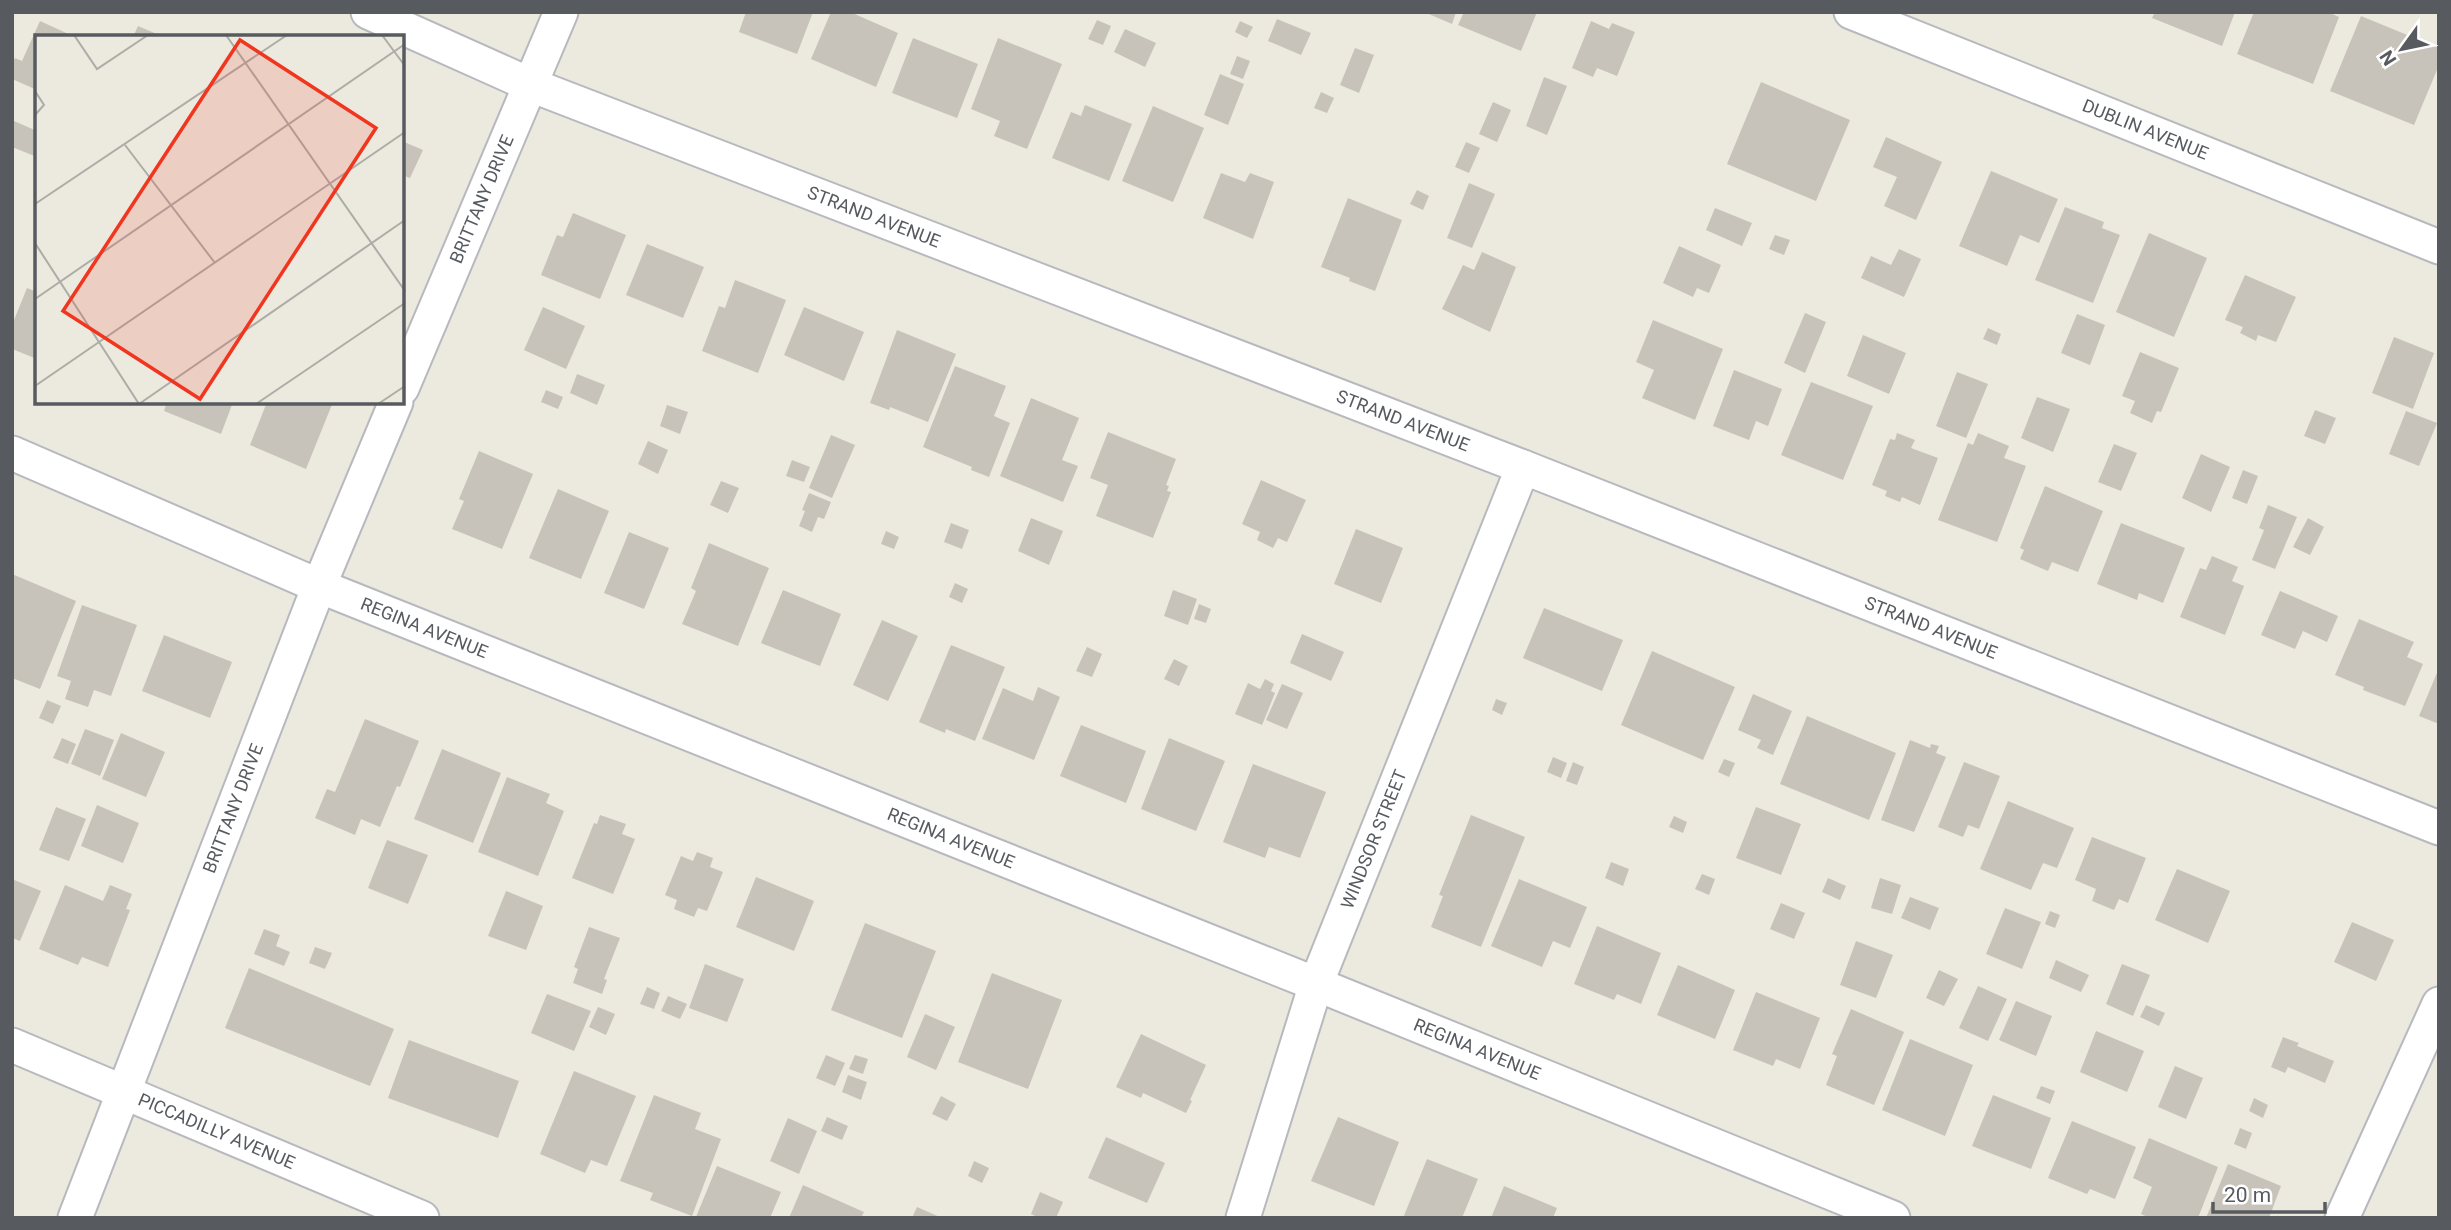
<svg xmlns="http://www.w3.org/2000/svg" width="2451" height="1230" font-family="Roboto,sans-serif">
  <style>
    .building { fill: #c7c3bb }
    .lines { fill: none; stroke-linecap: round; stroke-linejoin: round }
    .minor-casing { stroke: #b6b9be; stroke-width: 37 }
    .minor { stroke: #fff; stroke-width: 33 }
    .labels { text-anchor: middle; stroke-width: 7; stroke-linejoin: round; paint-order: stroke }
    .street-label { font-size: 18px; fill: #575b60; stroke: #fff }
    .inset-road { fill: none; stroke: #acaca8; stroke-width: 2 }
    .view { fill: #f1361f; fill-opacity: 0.15; stroke: #f1361f; stroke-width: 3.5 }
    .inset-edge { fill: none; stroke: #575b60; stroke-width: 3.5 }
  </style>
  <rect width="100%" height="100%" fill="#ece9de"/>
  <path class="building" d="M746,12H813L797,54L739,32Z
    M831,12H850L898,33L876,87L811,59Z
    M1424,12H1456L1452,24Z
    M1464,12H1537L1521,51L1458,25Z
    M2155,12H2235L2222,46L2152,18Z
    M2254,12H2328L2339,17L2313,84L2237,54Z
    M2361,16L2439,48V65L2414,125L2330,91Z
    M1277,19L1311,33L1301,55L1268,41Z
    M1097,20L1111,26L1103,45L1088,39Z
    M40,21L75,37H37V90L12,79V64L15,58L22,61Z
    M1240,21L1253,27L1247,38L1235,32Z
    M1591,21L1609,29L1612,23L1635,32L1617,76L1597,68L1593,77L1572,68Z
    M138,26L164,37H133Z
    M1125,29L1156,43L1145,67L1114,52Z
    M913,38L978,64L957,118L892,93Z
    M998,38L1062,64L1027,149L994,136L1000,121L971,109Z
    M1355,48L1374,55L1359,93L1340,85Z
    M1237,56L1250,61L1243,79L1230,74Z
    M1220,74L1244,84L1228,125L1204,115Z
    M1544,77L1567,86L1547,135L1526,126Z
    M1761,82L1850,120L1816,201L1727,164Z
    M1321,92L1334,98L1327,113L1314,108Z
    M1493,102L1511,110L1497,142L1479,134Z
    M1085,105L1132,124L1109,181L1052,158L1071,112L1081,116Z
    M1153,106L1204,128L1173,202L1122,181Z
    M14,121L37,131V157L12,147Z
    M1886,137L1942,162L1916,220L1884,206L1897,177L1873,167Z
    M402,141L423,150L410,178L402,175Z
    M1466,142L1480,148L1469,173L1455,167Z
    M1991,171L2058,199L2039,243L2020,235L2007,266L1959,246Z
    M1221,173L1245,182L1250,173L1274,182L1253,239L1203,218Z
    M1469,183L1495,194L1472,248L1447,238Z
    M1417,190L1429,196L1423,210L1410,204Z
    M1348,198L1402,220L1375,291L1349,281L1350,278L1321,267Z
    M2065,207L2104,222L2102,228L2120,235L2093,303L2035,280Z
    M1715,208L1752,223L1742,246L1706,230Z
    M573,213L626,235L600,299L541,275L557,235L563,237Z
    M2149,233L2207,258L2174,337L2116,312Z
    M1775,235L1790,240L1784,255L1769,249Z
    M647,244L704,267L683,318L626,295Z
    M1679,246L1721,265L1709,293L1697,288L1693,297L1663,283Z
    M1899,249L1921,259L1904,297L1861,278L1871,256L1891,265Z
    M1482,252L1516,267L1490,332L1442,309L1463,265L1474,270Z
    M2245,275L2296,297L2276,342L2258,335L2256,341L2240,333L2243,327L2225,320Z
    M735,280L786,300L758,373L702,351L719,306L725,308Z
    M27,288L37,292V359L12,349V325Z
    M543,307L585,326L566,369L524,350Z
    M804,307L864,332L844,381L784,355Z
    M1805,313L1826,322L1805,373L1784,363Z
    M2077,314L2105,325L2090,365L2061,353Z
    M1653,320L1723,349L1695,420L1642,398L1654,370L1636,362Z
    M1988,328L2001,334L1997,345L1983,339Z
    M897,330L956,354L928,422L890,407L889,410L870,403Z
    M1863,335L1906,353L1889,394L1847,376Z
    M2394,337L2434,353L2413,409L2372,393Z
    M2140,352L2179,368L2161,412L2157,411L2152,423L2130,413L2135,401L2122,396Z
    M955,366L1006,386L994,416L1010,423L989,477L971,470L972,467L923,447Z
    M1734,370L1782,389L1768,426L1756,421L1749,440L1713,426Z
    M1957,372L1988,384L1966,438L1936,426Z
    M577,374L605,385L597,405L570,393Z
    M1811,382L1873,406L1843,480L1781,455Z
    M546,390L563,397L558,409L541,402Z
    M2037,397L2070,409L2053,452L2021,438Z
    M1031,398L1079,418L1062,460L1078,466L1063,502L1000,476Z
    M167,402H233L221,434L164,411Z
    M267,402H333L306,469L250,445Z
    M667,405L688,412L680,434L660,426Z
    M2315,410L2336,418L2325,444L2304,436Z
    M2406,411L2437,423L2419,466L2389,454Z
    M1108,432L1176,459L1166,485L1169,486L1167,491L1171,492L1153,538L1096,516L1108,485L1090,478Z
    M1897,433L1915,440L1911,448L1938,458L1920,505L1902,497L1900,502L1885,496L1887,491L1872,485L1890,439L1895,440Z
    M1978,433L2009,446L2004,458L2026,466L1997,542L1938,520L1968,443L1973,445Z
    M831,435L855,445L832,498L809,488Z
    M648,441L668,450L658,474L638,464Z
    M2114,444L2137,453L2121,491L2098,482Z
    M479,451L533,474L502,549L452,529L464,501L459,499Z
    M2201,454L2230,467L2211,512L2182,498Z
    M792,460L810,467L804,482L786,476Z
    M2243,470L2258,476L2247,504L2232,498Z
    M1261,480L1306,500L1287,542L1278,538L1273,548L1257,540L1260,532L1242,524Z
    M721,481L739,488L728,513L710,505Z
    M2045,486L2103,511L2078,572L2052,562L2048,571L2020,559L2024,550L2020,548Z
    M558,489L609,511L581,579L529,558Z
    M809,493L831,502L824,519L818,517L812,532L799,526L805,511L802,510Z
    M2268,505L2297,517L2275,569L2252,560L2264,530L2259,528Z
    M1031,518L1063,531L1049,565L1018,551Z
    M2308,518L2324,527L2310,555L2293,547Z
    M951,523L969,530L962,549L944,542Z
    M2121,523L2185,548L2163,603L2139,593L2137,600L2097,584Z
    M1356,529L1403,548L1381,603L1334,584Z
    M886,531L899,537L894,549L881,544Z
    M629,532L669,548L644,609L604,593Z
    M709,543L769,568L738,646L682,624L696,591L691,588Z
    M2212,556L2238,567L2232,581L2244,586L2225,635L2180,617L2200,568L2206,570Z
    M12,574L76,601L40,689L12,678Z
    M955,583L968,589L962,603L949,597Z
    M783,590L841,614L820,666L761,643Z
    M1173,590L1197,599L1188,625L1164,616Z
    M2280,591L2338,616L2327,642L2303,631L2295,649L2261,635Z
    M1199,604L1211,609L1206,623L1194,619Z
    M82,605L137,625L111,696L94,690L88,707L65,699L71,681L57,676Z
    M1544,608L1623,640L1602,691L1523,658Z
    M2359,619L2414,642L2407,657L2423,664L2405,706L2363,690L2364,687L2335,675Z
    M882,620L918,636L888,701L853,685Z
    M1302,634L1344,652L1331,681L1290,663Z
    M164,635L232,662L210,718L142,691Z
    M951,645L1005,667L975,741L946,729L945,733L919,722Z
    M1087,647L1102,654L1092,677L1076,671Z
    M1652,651L1735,687L1703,760L1621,725Z
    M1174,659L1188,666L1179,686L1164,679Z
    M2439,668V724L2419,716Z
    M1265,679L1274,684L1271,691L1275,693L1262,725L1235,714L1248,683L1260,689Z
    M1282,684L1303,693L1287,729L1266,720Z
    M1038,687L1060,697L1034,760L982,739L1003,688L1033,701Z
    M1753,694L1792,711L1773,755L1757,748L1761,740L1738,730Z
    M1496,699L1507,703L1502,715L1492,710Z
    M47,700L61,706L53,724L39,718Z
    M1807,716L1896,753L1869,820L1780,784Z
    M365,719L419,741L400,787L397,786L380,827L361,819L355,835L315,818L327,789L335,792Z
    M1081,725L1146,751L1126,803L1060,776Z
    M85,729L114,740L100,776L71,764Z
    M121,733L165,752L146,797L102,779Z
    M62,738L76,744L68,764L53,758Z
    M1169,738L1225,761L1196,831L1141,809Z
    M1910,740L1930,748L1931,744L1939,746L1936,753L1946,757L1914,832L1881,820Z
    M442,749L501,773L473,843L414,819Z
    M1553,757L1567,763L1561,778L1547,772Z
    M1724,759L1735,763L1729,777L1718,772Z
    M1573,762L1584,767L1577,785L1566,781Z
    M1964,762L2000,776L1979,829L1968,825L1963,837L1938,827Z
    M1253,764L1326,792L1300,858L1269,847L1265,858L1223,842Z
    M507,777L550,794L546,803L564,811L538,876L478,852Z
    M2008,801L2074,828L2057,868L2043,863L2031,890L1980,869Z
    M97,805L139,823L123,863L81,846Z
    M56,807L86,819L69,861L39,850Z
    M1756,807L1801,824L1781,875L1736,858Z
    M600,815L626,824L622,834L635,839L613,894L572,878L594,823L597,824Z
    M1471,815L1525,837L1481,947L1431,927L1443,896L1439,895Z
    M1674,816L1687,822L1683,833L1669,827Z
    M2092,837L2146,858L2128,903L2119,899L2114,910L2092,901L2096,889L2075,880Z
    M387,840L428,855L408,904L368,888Z
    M697,852L713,858L710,867L723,872L707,911L698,908L694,917L674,909L677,900L665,895L681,856L693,861Z
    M1611,862L1629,869L1623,886L1605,878Z
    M2177,869L2230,891L2208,943L2155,920Z
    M1702,874L1715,879L1709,895L1695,889Z
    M756,877L814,901L794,951L736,927Z
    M1828,878L1846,886L1840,900L1822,892Z
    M1880,878L1901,885L1892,914L1871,908Z
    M12,879L41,891L20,941L12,938Z
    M1519,879L1587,907L1570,948L1553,941L1542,967L1491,946Z
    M65,885L103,901L110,885L132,894L126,909L130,910L108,967L82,957L78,965L39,949Z
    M506,891L543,906L526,950L488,936Z
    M1910,897L1939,908L1930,930L1901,918Z
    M1781,903L1805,913L1794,939L1770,929Z
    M2005,908L2041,922L2022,969L1986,954Z
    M2050,911L2060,915L2055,928L2045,924Z
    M2352,922L2394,940L2376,981L2334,962Z
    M865,923L936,951L902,1038L831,1010Z
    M1597,926L1661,953L1641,1004L1617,994L1614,1000L1574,984Z
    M589,927L620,938L604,979L607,980L602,994L573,983L578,969L574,967Z
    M264,929L280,935L276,946L290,952L284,966L254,954Z
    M1856,941L1893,955L1876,998L1840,985Z
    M315,947L332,953L325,969L309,963Z
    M2056,960L2089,975L2081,992L2049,978Z
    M705,964L744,979L727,1022L689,1008Z
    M2122,964L2150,975L2133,1016L2106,1004Z
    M1678,965L1735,990L1715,1039L1657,1015Z
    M249,968L394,1029L370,1086L225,1028Z
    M1939,970L1958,979L1944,1006L1926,998Z
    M992,973L1062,1000L1028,1089L958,1062Z
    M1978,986L2007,999L1988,1041L1959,1028Z
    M647,987L660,993L654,1009L640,1004Z
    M1756,992L1820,1018L1800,1069L1776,1059L1773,1066L1733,1050Z
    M547,994L591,1011L574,1051L531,1033Z
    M668,996L687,1004L680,1019L661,1011Z
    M2016,1001L2052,1016L2036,1056L1999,1040Z
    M2146,1005L2165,1013L2159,1026L2140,1017Z
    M598,1007L615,1014L606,1035L589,1027Z
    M1851,1009L1904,1032L1874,1105L1826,1085L1837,1056L1832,1054Z
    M925,1014L955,1027L936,1070L907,1057Z
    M2096,1031L2144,1051L2127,1092L2080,1072Z
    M1141,1034L1206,1065L1190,1100L1192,1101L1186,1113L1143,1093L1141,1098L1116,1087Z
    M2283,1037L2299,1043L2297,1046L2334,1061L2325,1083L2288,1067L2285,1073L2271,1067Z
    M1910,1039L1973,1065L1945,1136L1882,1110Z
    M409,1040L519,1081L498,1138L388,1098Z
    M826,1055L845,1063L835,1086L816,1078Z
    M855,1055L868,1059L863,1074L849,1069Z
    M2175,1066L2203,1078L2186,1119L2158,1107Z
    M574,1071L636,1096L607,1166L591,1160L585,1173L540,1154Z
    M848,1075L867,1082L861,1100L842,1092Z
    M2041,1086L2055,1091L2050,1104L2036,1098Z
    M654,1095L701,1113L695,1129L721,1139L692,1216L650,1200L653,1193L620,1181Z
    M1993,1095L2051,1118L2031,1169L1972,1146Z
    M941,1096L956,1104L947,1121L932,1114Z
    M2254,1098L2268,1105L2263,1118L2249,1111Z
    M827,1117L848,1126L842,1140L821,1131Z
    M1338,1117L1399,1142L1374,1206L1311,1181Z
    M788,1118L817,1131L799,1174L770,1161Z
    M2072,1121L2136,1147L2115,1199L2090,1189L2087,1194L2048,1178Z
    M2240,1128L2252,1133L2246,1149L2234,1144Z
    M1106,1137L1165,1163L1147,1203L1088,1178Z
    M2149,1138L2218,1167L2198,1218H2150L2141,1214L2152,1187L2133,1178Z
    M1427,1159L1478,1179L1462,1218H1403Z
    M974,1161L989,1168L982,1183L968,1176Z
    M2228,1164L2281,1186L2269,1218H2206Z
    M717,1166L781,1192L770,1218L696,1217Z
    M803,1185L864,1212L861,1218H789Z
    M1504,1186L1557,1208L1553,1218H1491Z
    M1040,1192L1063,1202L1056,1218H1039L1031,1214Z
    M917,1207L942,1218H912Z"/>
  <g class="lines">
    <defs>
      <g id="minor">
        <path id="s1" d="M368,12L531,85L1523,467L2439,828"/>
        <path id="s2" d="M1851,12L2439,247"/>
        <path id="s3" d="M402,388L561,12"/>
        <path id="s4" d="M12,453L319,586L1316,984L1893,1218"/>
        <path id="s5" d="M12,1045L422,1218"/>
        <path id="s6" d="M75,1218L319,586L396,402"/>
        <path id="s7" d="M1243,1218L1316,984L1523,467"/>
        <path d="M2342,1218L2439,1004"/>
      </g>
    </defs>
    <use href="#minor" class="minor-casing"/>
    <use href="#minor" class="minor"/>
  </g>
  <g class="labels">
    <g class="street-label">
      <text dy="6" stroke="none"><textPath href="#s2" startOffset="317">DUBLIN AVENUE</textPath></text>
      <text dy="6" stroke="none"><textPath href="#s3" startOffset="205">BRITTANY DRIVE</textPath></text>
      <text dy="6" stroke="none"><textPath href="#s1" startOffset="546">STRAND AVENUE</textPath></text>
      <text dy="6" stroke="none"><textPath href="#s1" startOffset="1113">STRAND AVENUE</textPath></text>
      <text dy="6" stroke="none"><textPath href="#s4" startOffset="448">REGINA AVENUE</textPath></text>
      <text dy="6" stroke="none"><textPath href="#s1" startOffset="1680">STRAND AVENUE</textPath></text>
      <text dy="6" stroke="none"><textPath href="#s6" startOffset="439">BRITTANY DRIVE</textPath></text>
      <text dy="6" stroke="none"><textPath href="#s4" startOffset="1015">REGINA AVENUE</textPath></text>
      <text dy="6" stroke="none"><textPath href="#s7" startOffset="401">WINDSOR STREET</textPath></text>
      <text dy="6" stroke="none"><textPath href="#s4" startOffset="1582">REGINA AVENUE</textPath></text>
      <text dy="6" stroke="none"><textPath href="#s5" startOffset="222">PICCADILLY AVENUE</textPath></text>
    </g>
  </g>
  <g transform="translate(35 35)">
    <rect width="369" height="369" fill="#ece9de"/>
    <path class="inset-road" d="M39,0L62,34L113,0M191,0L370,256M347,0L370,31M0,56L9,70L0,80M90,110L180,228M0,169L252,0M0,208L104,369M0,264L370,9M0,351L370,97M104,369L370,185M221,369L370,268M343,369L370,351"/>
    <path class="view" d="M205,5L341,93L165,364L28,276Z"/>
    <rect width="369" height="369" class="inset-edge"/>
  </g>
  <rect width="2451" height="1230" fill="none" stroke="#575b60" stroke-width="28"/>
  <g transform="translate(2402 49) rotate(237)" stroke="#ffffff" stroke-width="5" paint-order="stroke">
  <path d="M0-5L12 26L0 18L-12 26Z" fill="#575b60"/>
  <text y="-10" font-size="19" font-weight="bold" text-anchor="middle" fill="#575b60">N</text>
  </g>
  <path d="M2213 1202v10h112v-10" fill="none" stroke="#575b60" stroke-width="3.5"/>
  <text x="2224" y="1202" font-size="21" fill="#575b60" stroke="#ffffff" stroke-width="5" paint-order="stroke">20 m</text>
</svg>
